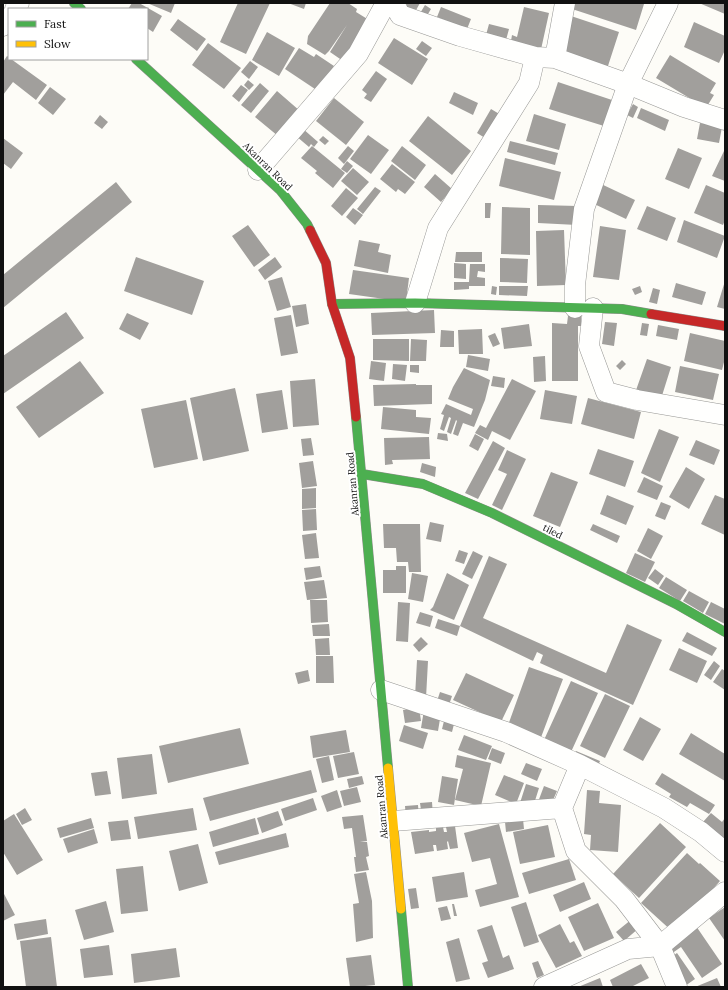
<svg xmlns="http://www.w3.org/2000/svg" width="728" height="990" font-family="Lora,serif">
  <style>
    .building { fill: #a19f9c }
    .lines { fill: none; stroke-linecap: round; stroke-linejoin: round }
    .street-casing { stroke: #979795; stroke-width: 21 }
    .fast-casing { stroke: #8e8d8b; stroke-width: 10 }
    .slow-casing { stroke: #8e8d8b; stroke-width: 10 }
    .jam-casing { stroke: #8e8d8b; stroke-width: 10 }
    .street { stroke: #fffffe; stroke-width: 20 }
    .fast { stroke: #4caf50; stroke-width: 9 }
    .slow { stroke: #ffc107; stroke-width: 9 }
    .jam { stroke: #c62828; stroke-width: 9 }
    .labels { text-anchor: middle; stroke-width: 4; stroke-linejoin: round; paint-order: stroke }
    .street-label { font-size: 10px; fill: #111; stroke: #fff }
  </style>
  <rect width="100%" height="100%" fill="#fdfcf7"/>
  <path class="building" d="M132,3H139L162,16L153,32L147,28V9H128Z
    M147,3H175L171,13Z
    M238,3H270L246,54L220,42Z
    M288,3H306L304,9Z
    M330,3H348L357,9L356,12L369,20L343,61L330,52L347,25L329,51L325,55L307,44L308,36Z
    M407,3H420L415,12L405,7Z
    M571,3H642L644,4L636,30L569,8Z
    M699,3H725V14Z
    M425,5L431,9L425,19L419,15Z
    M441,7L471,19L467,29L437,17Z
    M524,7L549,13L540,54L510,47L512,35L517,37Z
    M571,16L619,32L607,69L559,53Z
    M178,19L206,39L197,51L170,30Z
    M694,22L725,36V50L719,63L684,47Z
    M489,24L509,29L506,40L486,35Z
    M267,32L295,48L279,76L252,60Z
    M394,38L428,59L412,85L378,63Z
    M422,41L432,48L426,56L416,49Z
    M208,43L241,68L224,89L192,65Z
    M299,48L314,57L316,54L334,66L318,91L285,69Z
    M670,55L716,83L710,93L714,95L706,108L656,78Z
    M7,56L9,57V59H11L47,85L36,100L13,82L3,95V62Z
    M250,61L258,67L249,79L241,72Z
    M376,71L387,79L371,102L364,98L367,94L362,90Z
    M248,80L254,85L249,90L244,85Z
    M558,82L612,100L604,126L549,109Z
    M260,83L269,91L251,113L241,105Z
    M241,85L248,90L239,102L232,96Z
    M50,87L66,99L53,115L38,103Z
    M277,91L300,111L278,136L255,117Z
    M454,92L478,103L473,115L449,103Z
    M334,98L364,122L346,145L316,121Z
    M633,104L638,107L633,118L627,115Z
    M641,108L669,120L665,131L637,118Z
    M491,109L501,115L485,138L477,133Z
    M534,114L566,124L559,150L526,141Z
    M100,115L108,122L102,129L94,123Z
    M428,116L471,151L452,175L409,141Z
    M700,123L722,127L719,143L697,139Z
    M302,128L318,142L314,147L311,144L309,147L296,136Z
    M368,135L389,150L371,174L350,159Z
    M323,136L329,141L325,145L319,140Z
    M3,138L23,153L11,169L3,163Z
    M510,141L558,153L555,165L507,152Z
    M312,146L345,173L333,188L315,173L317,171L301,158Z
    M348,146L354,151L344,164L338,158Z
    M402,146L426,165L415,180L391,161Z
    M678,148L702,158L689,189L665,179Z
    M724,151H725V181L712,176Z
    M505,158L561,172L554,200L499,186Z
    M347,161L353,166L347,173L341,169Z
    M392,164L415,182L405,194L398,189L396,192L380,179Z
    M353,168L369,182L357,195L341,181Z
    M435,174L452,189L441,202L424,187Z
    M116,182L132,202L3,308V275Z
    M599,183L635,200L626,219L590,202Z
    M706,185L725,193V220L723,225L694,213Z
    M375,187L381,191L363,214L357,209Z
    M346,188L358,198L342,216L331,206Z
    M485,203H491L490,218H485Z
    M538,205L578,206L577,225L538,223Z
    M647,206L676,218L667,241L637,229Z
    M502,207L530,208V255L501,254Z
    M353,208L363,215L355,225L346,217Z
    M684,220L725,236L717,258L677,242Z
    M248,225L270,255L254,267L232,236Z
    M600,226L626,230L619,280L593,277Z
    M564,230L566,285L537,286L536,231Z
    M359,240L380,244L378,252L391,255L388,273L354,266Z
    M456,252H482V262H455Z
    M136,257L204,281L192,315L124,291Z
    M275,257L282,267L265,280L258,270Z
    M500,258L528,259L527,283L500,282Z
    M454,263L466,264V279L454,278Z
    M470,264H485V272L478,271L477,277L485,278V286H469V289L454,290V282H469Z
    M353,270L409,278L406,302L349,294Z
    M282,277L291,307L277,311L268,281Z
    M725,281V309L717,307Z
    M676,283L706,292L702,305L672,297Z
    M492,286L497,287L496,295L491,294Z
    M499,286H528L527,296L499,295Z
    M640,286L642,292L635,295L632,289Z
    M653,288L660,290L657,304L649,302Z
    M306,304L309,324L296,327L292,306Z
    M434,310L435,333L372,335L371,313Z
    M66,312L84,338L3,394V356Z
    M127,313L149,323L140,340L119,329Z
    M291,315L298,353L281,356L274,318Z
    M568,316H581V326H578V381H552V323L567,324Z
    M605,322L617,323L614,346L602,344Z
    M642,323L649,324L647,336L640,335Z
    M529,324L532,346L504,349L501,328Z
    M658,325L679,329L677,340L656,336Z
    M482,329L483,354H459L458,330Z
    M441,330L454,331V347H440Z
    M495,333L500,344L493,347L488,336Z
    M690,333L725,341V358L722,370L684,361Z
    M373,339H409V361L373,360Z
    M411,339L427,340L426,361H410Z
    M468,355L490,359L488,371L466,367Z
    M545,356L546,381L534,382L533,357Z
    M647,359L671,367L660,402L635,393Z
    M622,360L626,364L620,370L616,366Z
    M80,361L104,393L39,438L16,407Z
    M371,361L386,363L384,381L369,379Z
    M393,364L407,365L405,381L392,379Z
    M410,365H419V373L410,372Z
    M680,366L719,374L713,400L675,392Z
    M464,368L490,380L485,400L474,427L463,423L458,436L453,434L457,421L456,420L451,434L447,432L451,418L449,417L444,431L440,429L444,415L441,414L446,404L471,415L473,409L448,399L453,387Z
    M493,376L505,378L504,388L491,386Z
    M315,379L319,425L293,427L290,381Z
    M512,379L536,391L510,440L492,431L488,440L475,433L480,425L486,428Z
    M416,384V385H432V404L374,406L373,385Z
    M235,388L249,451L203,461L190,398Z
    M282,390L288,429L262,433L256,394Z
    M545,390L577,396L572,424L540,419Z
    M588,398L641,412L634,439L581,424Z
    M186,400L198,459L154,468L141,409Z
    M383,407L416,410V417L431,418L429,434L381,429Z
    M659,429L679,437L660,482L641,473Z
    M438,433L447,434L448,441L437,439Z
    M475,434L484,439L478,451L469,446Z
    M429,437L430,459L392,460L393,464L385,465L384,438Z
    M311,438L314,455L303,456L301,439Z
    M696,440L720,450L714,465L689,455Z
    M493,441L505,448L478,499L465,493Z
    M598,449L634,461L625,487L589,474Z
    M507,450L526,459L502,510L492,505L507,474L498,470Z
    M313,461L317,486L302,488L299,463Z
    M422,463L436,467L435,477L420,472Z
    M686,467L705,479L689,509L669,497Z
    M551,472L578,482L560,527L533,516Z
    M644,477L663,486L657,500L637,492Z
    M316,488V508L302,509V489Z
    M607,495L634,506L626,525L600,514Z
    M715,495L725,499V535L701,524Z
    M661,502L671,506L665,520L655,516Z
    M316,509L317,530L303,531L302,510Z
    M430,522L444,525L441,542L426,539Z
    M383,524H420L421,572H409L408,562H397L396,548H384Z
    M593,524L620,536L617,543L590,530Z
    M648,528L663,536L651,559L637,551Z
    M316,533L319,558L305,559L302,535Z
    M459,550L468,553L464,564L455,561Z
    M473,551L483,556L472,579L462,574Z
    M635,553L655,562L645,582L626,573Z
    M489,556L507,564L483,618L606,673L627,624L662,640L633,705L540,663L543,655L537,652L533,661L460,626Z
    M320,566L322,577L306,580L304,568Z
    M396,566H406V593H383V570H396Z
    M655,569L664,576L658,585L648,578Z
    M412,573L428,576L423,602L408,599Z
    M447,573L469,585L454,620L430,610L433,607Z
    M666,577L687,590L680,601L659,588Z
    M324,580L327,598L307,600L304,582Z
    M689,591L709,602L703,613L683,601Z
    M310,600H327L328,622L311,623Z
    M398,602L410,603L408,642L396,641Z
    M711,602L725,609V624L705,614Z
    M420,612L433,616L430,627L416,623Z
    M438,619L460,626L457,636L435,628Z
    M329,624L330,636H313L312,625Z
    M687,632L717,648L712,656L682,641Z
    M421,637L428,644L419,652L413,645Z
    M329,638L330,655H316L315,639Z
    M679,648L707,661L697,683L669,670Z
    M316,656H333L334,683H316Z
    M417,660L428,661L426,698L415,697Z
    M714,661L720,666L711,680L704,675Z
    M529,667L563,679L540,740L507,728Z
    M722,669L725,671V690L713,682Z
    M308,670L310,681L298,684L295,673Z
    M466,673L514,695L501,722L453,700Z
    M571,681L598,693L571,752L544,740Z
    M440,692L452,696L448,708L436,704Z
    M605,694L630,706L605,758L580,746Z
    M419,707L421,721L405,723L403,710Z
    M424,710L441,713L438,731L421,728Z
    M640,717L661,729L643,761L623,750Z
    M444,721L454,724L452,732L442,729Z
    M404,725L428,733L423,749L399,741Z
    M240,728L249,764L168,783L159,746Z
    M346,730L350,752L313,758L310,736Z
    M691,733L725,754V781L679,754Z
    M464,735L492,746L486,760L458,750Z
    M492,748L505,753L501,764L488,759Z
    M576,751L600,761L596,771L572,760Z
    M354,752L359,774L338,778L333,756Z
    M152,754L157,794L122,799L117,758Z
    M457,755L491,763L481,806L455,800L463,769L455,767Z
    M329,756L334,780L322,783L316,759Z
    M526,763L542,769L537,781L521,774Z
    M311,770L317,792L210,821L203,798Z
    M107,771L111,794L95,796L91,773Z
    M662,773L715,805L709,814L690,803L687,807L669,797L671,794L655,784Z
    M504,775L524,783L516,804L495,795Z
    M362,776L364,784L349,788L347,779Z
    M442,776L458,779L454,805L438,802Z
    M526,784L539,788L533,807L520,803Z
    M544,786L557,791L550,807L538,802Z
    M357,787L361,802L344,806L340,791Z
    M337,790L342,807L327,812L321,796Z
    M587,790L600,791L599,803L621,805L618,852L590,850L591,835L584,834Z
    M313,798L317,810L285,821L281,809Z
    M432,802L433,816L422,817L420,803Z
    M418,805L419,818L406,819L405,806Z
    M25,808L32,820L22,825L16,814Z
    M193,808L197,830L138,839L134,817Z
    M278,811L283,825L262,833L257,818Z
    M711,813L722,822L725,818V847L703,822Z
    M14,814L43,860L17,875L3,852V821Z
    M363,815L367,841L360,842H367L369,856L366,857L369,870L356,872L354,857H356L352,828L344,829L342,817Z
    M91,818L94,828L60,838L57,828Z
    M255,818L259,834L213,847L209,832Z
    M523,819L524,829L506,832L505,822Z
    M128,820L131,839L111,841L108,822Z
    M660,823L686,847L639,898L613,874Z
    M499,824L519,897L480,907L475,890L497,884L490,858L472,862L464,833Z
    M548,825L555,857L520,864L513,832Z
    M455,826L458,848L450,849L448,841L447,842L448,849L437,851L436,845H433L434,851L415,854L411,832L429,830V832L436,831V828L443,827L444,832H447L446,827Z
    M94,829L98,843L68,853L63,839Z
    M286,833L289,847L219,865L215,852Z
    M198,844L208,883L179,891L169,851Z
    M687,853L699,864L700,863L720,881L674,933L641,903Z
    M569,859L576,880L529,894L522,873Z
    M143,866L148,911L121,914L116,869Z
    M366,872L372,901L373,938L356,942L353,904L359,903L354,874Z
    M464,872L468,897L436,902L432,877Z
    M584,882L591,899L560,912L553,895Z
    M416,888L419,908L411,909L408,889Z
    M3,892L15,915L3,921Z
    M106,901L114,932L84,940L75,910Z
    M526,902L539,942L524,947L511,907Z
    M598,903L614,938L584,951L568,917Z
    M452,904H454L457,916H454Z
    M447,906L451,919L441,921L438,908Z
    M725,907V941L709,918Z
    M46,919L48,934L17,940L14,924Z
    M632,919L639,928L624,941L616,932Z
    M560,924L570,943L574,941L582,956L556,968L538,935Z
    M492,925L503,958L509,955L514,969L488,978L482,963L488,961L477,930Z
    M696,926L722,964L702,978L681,947L671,954L666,946Z
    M51,937L57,987H26L20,941Z
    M459,938L470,979L456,982L446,942Z
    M109,945L113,975L84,978L80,949Z
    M176,948L180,977L134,983L131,954Z
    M677,953L695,979L685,986L666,961Z
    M371,955L375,985L365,986V987H350L346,958Z
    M538,961L544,975L537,978L532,963Z
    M641,964L649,978L631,987H613L610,980Z
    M600,978L603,987H578Z
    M717,978L721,987H695Z"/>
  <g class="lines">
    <defs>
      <path id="street" d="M394,3L400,15L460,36L535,57L555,58L628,84L684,107L725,120
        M15,9L19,3
        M3,26L9,17
        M555,58L565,3
        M258,170L358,54L386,3
        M415,303L438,228L529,83L535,57
        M575,308V285L584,209L628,84L668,3
        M593,308L589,346L606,392L637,400L725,415
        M381,690L506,732L580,765L664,808L701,832L725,852
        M580,765L562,808L576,851L624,899L660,946L677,987
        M393,821L562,808
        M544,987L628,949L660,946L725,892"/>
      <path id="fast" d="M74,3L81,9
        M136,59L280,190L307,224L310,230
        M332,304L415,303L622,309L651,314
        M356,417L388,768
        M362,474L423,484L492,513L676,604L725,632
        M401,909L408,987"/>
      <path id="slow" d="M388,768L401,909"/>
      <path id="jam" d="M310,230L326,263L332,304L350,358L356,417
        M651,314L725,326"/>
    </defs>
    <use href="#street" class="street-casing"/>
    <use href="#fast" class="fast-casing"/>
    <use href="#slow" class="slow-casing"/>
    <use href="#jam" class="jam-casing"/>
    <use href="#street" class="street"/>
    <use href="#fast" class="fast"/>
    <use href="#slow" class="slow"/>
    <use href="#jam" class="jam"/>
  </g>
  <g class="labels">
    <g class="street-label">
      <text transform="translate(268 166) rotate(44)" y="4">Akanran Road</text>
      <text transform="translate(352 484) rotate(-95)" y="4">Akanran Road</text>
      <text transform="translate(553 531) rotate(27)" y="4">tiled</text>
      <text transform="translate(381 807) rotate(-95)" y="4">Akanran Road</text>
    </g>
  </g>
  <rect width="728" height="990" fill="none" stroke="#111111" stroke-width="8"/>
  <rect x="8" y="8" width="140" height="52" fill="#ffffff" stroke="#a0a0a0"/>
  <rect x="16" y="21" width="20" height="6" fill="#4caf50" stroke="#a0a0a0"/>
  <text x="44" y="28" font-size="12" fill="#111111">Fast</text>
  <rect x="16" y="41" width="20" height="6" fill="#ffc107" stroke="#a0a0a0"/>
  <text x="44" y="48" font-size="12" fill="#111111">Slow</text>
</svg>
